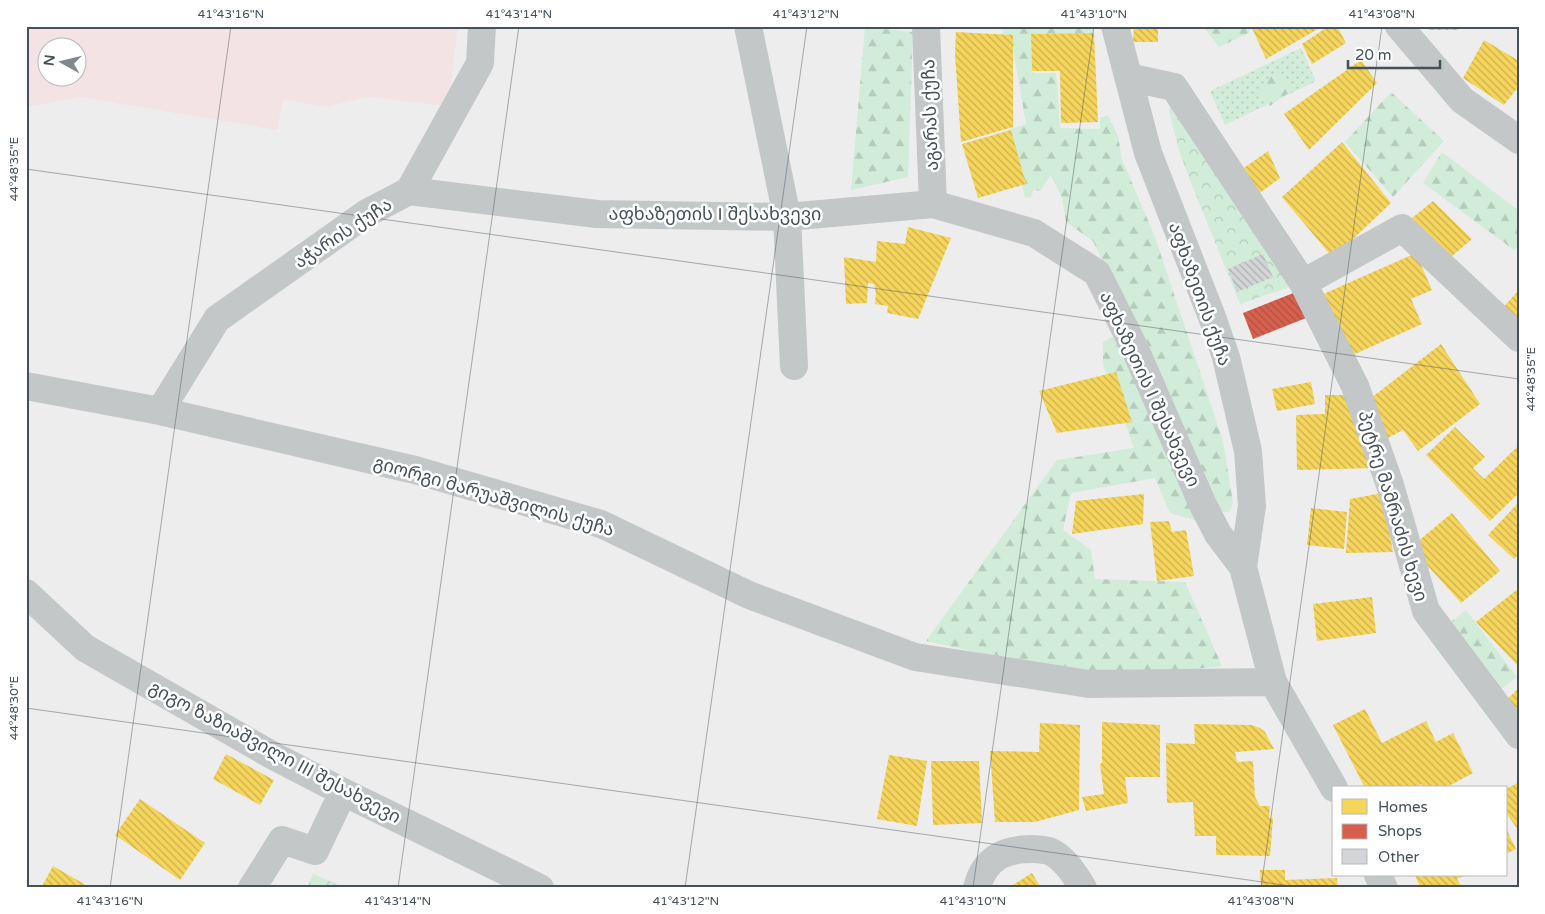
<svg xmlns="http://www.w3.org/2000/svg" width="1545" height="914" font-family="'Varela Round','Noto Sans Georgian',sans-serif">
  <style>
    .medical { fill: #f4e3e4; fill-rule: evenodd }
    .grass { fill: url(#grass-dots) }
    .forest { fill: url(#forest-firs) }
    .park { fill: url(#park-crowns) }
    .homes { fill: url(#homes-back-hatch) }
    .shops { fill: url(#shops-back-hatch) }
    .building { fill: url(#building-back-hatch) }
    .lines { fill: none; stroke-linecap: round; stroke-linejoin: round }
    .minor { stroke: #c4c7c8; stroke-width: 28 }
    .ticks { fill: none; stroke: #455158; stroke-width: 1; stroke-opacity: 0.45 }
    .labels { text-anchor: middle; stroke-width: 5; stroke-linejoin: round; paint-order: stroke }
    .street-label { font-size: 18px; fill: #455158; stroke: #fff }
    .neatline { fill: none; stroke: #455158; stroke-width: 2 }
    .ticks-label { font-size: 12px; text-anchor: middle; fill: #455158 }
  </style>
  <defs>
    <pattern id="grass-dots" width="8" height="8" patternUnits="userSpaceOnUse" patternTransform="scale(1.25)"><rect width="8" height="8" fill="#d1ecd9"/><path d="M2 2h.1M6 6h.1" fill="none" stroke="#b5ccbc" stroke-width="1.8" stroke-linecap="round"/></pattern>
    <pattern id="forest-firs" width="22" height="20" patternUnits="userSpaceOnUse" patternTransform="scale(1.25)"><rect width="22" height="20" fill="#d1ecd9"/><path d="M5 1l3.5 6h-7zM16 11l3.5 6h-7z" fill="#b5ccbc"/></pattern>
    <pattern id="park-crowns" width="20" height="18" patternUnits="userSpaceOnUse" patternTransform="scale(1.25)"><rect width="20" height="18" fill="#d1ecd9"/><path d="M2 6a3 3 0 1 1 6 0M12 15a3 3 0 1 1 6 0" fill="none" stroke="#b5ccbc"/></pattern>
    <pattern id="homes-back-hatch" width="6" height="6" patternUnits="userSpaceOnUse" patternTransform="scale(1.25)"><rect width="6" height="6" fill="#f6d55c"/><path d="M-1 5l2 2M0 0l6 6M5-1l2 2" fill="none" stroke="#c9af4f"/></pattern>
    <pattern id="shops-back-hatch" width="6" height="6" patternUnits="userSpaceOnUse" patternTransform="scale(1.25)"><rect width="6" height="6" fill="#d6604d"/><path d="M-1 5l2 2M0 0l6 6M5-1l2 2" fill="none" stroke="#af5243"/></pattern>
    <pattern id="building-back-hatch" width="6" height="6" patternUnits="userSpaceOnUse" patternTransform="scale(1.25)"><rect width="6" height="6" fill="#d3d5d6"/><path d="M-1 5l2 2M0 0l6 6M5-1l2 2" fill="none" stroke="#adafb0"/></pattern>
  </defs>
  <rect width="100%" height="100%" fill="#ededed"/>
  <path class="medical" d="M26,26H458L448,106L369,97L324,107L283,99L277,130L80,97L26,107ZM48,48H78V78H48Z"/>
  <path class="grass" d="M1301,48L1316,81L1225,125L1210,91Z"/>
  <path class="forest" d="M1004,26H1093L1094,33L1031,34L1032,71L1034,73H1056L1060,128L1100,129V118L1108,115L1118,136L1122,159L1155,237L1223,441L1233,503L1229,512L1215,511L1154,366L1093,241L1066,222L1062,198L1051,175L1040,191L1034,190L1030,198L1025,197L1009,130L1026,124L1011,37L1003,33Z
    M1203,26H1252L1249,33L1219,47Z
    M865,27L913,32L908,177L851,190Z
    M1276,71L1293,90L1270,106L1258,89Z
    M1391,92L1444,141L1393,197L1345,142Z
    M1442,152L1519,211V246L1514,250L1423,183Z
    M1120,333L1202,522L1170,513L1155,478L1071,493L1063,530L1091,550L1095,579L1185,582L1222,666L1149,674H1075L926,641L1057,460L1134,448L1103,365V342Z
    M1466,610L1517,677L1493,695L1444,627Z"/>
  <path class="park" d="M1173,105L1298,284L1240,304L1184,165L1178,147L1169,110L1170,106Z
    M313,874L346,888H307Z"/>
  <path class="homes" d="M1134,26H1158V42H1133Z
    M1256,26H1323L1266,59L1252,28Z
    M1329,26H1337L1346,43L1312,64L1302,44Z
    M1429,26H1459L1458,30H1429Z
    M956,32L1013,35V127L961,142L955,54Z
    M1094,33L1098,122L1061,123L1060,71H1032L1031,34Z
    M1484,40L1519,61V86L1504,105L1463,78Z
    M1361,60L1377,83L1309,150L1284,114Z
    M1011,130L1026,184L978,198L962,144Z
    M1342,142L1391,203L1333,258L1282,197Z
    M1268,151L1280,178L1257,195L1241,170Z
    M1433,201L1472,239L1443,264L1406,223Z
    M908,227L951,238L918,319L887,313L888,306L875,304L876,294L874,284L868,283L867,303L846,304L844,257L876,262L877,241L905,244Z
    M1416,253L1432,290L1411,299L1422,324L1346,358L1319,296Z
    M1519,290V332L1498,313Z
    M1441,344L1480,404L1418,451L1403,430L1386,439L1371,398Z
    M1116,372L1132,422L1057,433L1039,391Z
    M1311,382L1315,404L1277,411L1272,389Z
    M1325,395H1346L1375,468L1297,470L1296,415L1325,414Z
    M1455,427L1485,457L1473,468L1484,479L1519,445V493L1490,521L1426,455Z
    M1382,493L1393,552L1346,553L1350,499Z
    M1144,494L1143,524L1072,534L1076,501Z
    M1519,502V554L1514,559L1488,535Z
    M1311,508L1347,512L1344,549L1307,545Z
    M1452,513L1500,571L1461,603L1411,547Z
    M1169,521L1172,532L1186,530L1194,576L1157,581L1150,522Z
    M1519,588V667L1476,622Z
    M1372,597L1376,633L1317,641L1313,604Z
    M1519,688V714L1503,703Z
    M1365,709L1382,743L1426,721L1436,742L1453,733L1473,773L1445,788H1424L1422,784L1414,788H1365L1333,725Z
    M1102,722L1160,725V777H1125L1128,803L1086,811L1082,797L1104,794L1100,764L1102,763Z
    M1040,723L1080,725L1079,810L1035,822H995L990,751L1039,752Z
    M1194,724L1252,725L1260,728L1265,732L1274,749L1235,752L1237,762L1253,761L1255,797L1260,806H1270L1269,818H1273L1270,856L1216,855V836H1195L1193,802L1167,803L1166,743L1195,744Z
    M226,754L274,780L260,805L213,779Z
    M889,755L927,761L917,826L877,819Z
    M931,761H979L982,823L933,825Z
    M1519,782V831L1506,813V789Z
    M140,799L205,843L180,880L115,835Z
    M1506,828L1516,849L1506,854Z
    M53,866L91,888H41Z
    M1260,870H1285V880L1337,878L1338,888H1261Z
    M1032,873L1041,888H1008Z
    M1415,875H1466L1457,879L1462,888H1420Z"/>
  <path class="shops" d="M1296,292L1306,318L1253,339L1243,313Z"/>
  <path class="building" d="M1263,254L1273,277L1237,292L1228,269Z"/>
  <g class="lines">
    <path class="minor" d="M748,26L787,217L794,366
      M926,26L933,204
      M1115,26L1148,153L1212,317L1226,357L1248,451L1252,506L1243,567
      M1399,26L1462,100L1519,140
      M1128,77L1174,87L1303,283L1355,386L1390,485L1426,611L1519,735
      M409,191L597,214L787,217L933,204L1034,233L1097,273L1135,349L1203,505L1218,534L1243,567L1273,682L1334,788
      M1303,283L1402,228L1519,338
      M26,386L160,411L415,470L601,524L749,595L915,657L1089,684L1273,682
      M160,411L217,319L367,213L409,191L480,63L482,26
      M26,593L85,648L270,754L343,792L540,888
      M1378,875L1384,888
      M252,888L282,840L315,851L343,792
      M977,888C980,875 987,863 999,856C1011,849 1035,847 1049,851C1064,857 1075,875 1083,888"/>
  </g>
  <path class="ticks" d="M26,169L1519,379M26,708L1305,888M110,888L231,26M398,888L519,26M685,888L807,26M973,888L1094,26M1261,888L1382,26"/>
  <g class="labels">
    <g class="street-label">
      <text transform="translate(930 115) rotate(-92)" y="6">აგარას ქუჩა</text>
      <text x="715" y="220">აფხაზეთის I შესახვევი</text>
      <text transform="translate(343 233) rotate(-33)" y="6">აჭარის ქუჩა</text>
      <text transform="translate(1200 294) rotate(70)" y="6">აფხაზეთის ქუჩა</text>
      <text transform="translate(1150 389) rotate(65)" y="6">აფხაზეთის I შესახვევი</text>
      <text transform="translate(494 496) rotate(16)" y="6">გიორგი მარუაშვილის ქუჩა</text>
      <text transform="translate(1393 506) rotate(73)" y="6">პეტრე მამრაძის ხევი</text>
      <text transform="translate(275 752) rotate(28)" y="6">გიგო ზაზიაშვილი III შესახვევი</text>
    </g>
  </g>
  <rect width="1545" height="914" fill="none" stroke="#ffffff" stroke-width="55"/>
  <rect x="1332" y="786" width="175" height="90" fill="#ffffff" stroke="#b5b9bc"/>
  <rect x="1342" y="799" width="25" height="15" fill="#f6d55c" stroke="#b5b9bc"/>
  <text x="1378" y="812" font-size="15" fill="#455158">Homes</text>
  <rect x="1342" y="824" width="25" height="15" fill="#d6604d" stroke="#b5b9bc"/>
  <text x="1378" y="836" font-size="15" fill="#455158">Shops</text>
  <rect x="1342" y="849" width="25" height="15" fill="#d3d5d6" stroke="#b5b9bc"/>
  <text x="1378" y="862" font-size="15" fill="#455158">Other</text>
  <g transform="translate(62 62) rotate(278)"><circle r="24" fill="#ffffff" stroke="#b5b9bc"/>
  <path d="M0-4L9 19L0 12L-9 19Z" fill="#80888c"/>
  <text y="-8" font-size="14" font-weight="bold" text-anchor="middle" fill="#455158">N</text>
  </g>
  <path d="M1348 60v8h92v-8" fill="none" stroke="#455158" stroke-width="2.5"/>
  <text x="1355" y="60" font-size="15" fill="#455158" stroke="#ffffff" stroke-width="4" paint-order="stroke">20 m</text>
  <rect x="28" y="28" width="1490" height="858" class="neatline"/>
  <g class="ticks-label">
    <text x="231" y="18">41°43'16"N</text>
    <text x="519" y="18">41°43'14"N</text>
    <text x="806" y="18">41°43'12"N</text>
    <text x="1094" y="18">41°43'10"N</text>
    <text x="1382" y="18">41°43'08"N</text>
    <text transform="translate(14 169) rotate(-90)" y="4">44°48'35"E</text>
    <text transform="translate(1531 379) rotate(-90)" y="4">44°48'35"E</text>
    <text transform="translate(14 708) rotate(-90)" y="4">44°48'30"E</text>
    <text x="110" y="905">41°43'16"N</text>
    <text x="398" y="905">41°43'14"N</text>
    <text x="686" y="905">41°43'12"N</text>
    <text x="973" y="905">41°43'10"N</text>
    <text x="1261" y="905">41°43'08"N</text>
  </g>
</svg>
